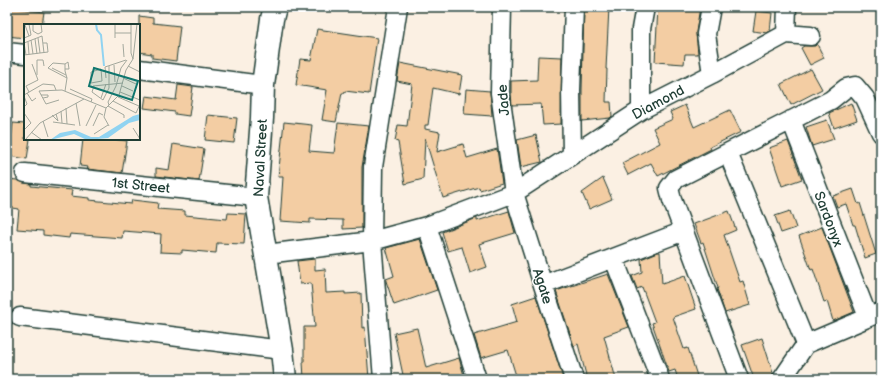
<svg xmlns="http://www.w3.org/2000/svg" width="888" height="386" font-family="'Balsamiq Sans',sans-serif">
  <style>
    .building { fill: #f3cda3; stroke: #1f3d34 }
    .lines { fill: none; stroke-linecap: round; stroke-linejoin: round }
    .minor-casing { stroke: #1f3d34; stroke-width: 21 }
    .tertiary-casing { stroke: #1f3d34; stroke-width: 25 }
    .minor { stroke: #fff; stroke-width: 18 }
    .tertiary { stroke: #fff; stroke-width: 22 }
    .labels { text-anchor: middle; stroke-width: 3; stroke-linejoin: round; paint-order: stroke }
    .street-label { font-size: 14px; fill: #1f3d34; stroke: #fff }
    .inset-river { fill: none; stroke: #90d3f1; stroke-width: 2 }
    .inset-road { fill: none; stroke: #a3a89d; stroke-width: 1 }
    .view { fill: #0f766e; fill-opacity: 0.15; stroke: #0f766e; stroke-width: 2 }
    .inset-edge { fill: none; stroke: #1f3d34; stroke-width: 2 }
  </style>
  <rect width="100%" height="100%" fill="#fbf0e3"/>
  <filter id="ink" filterUnits="userSpaceOnUse"><feTurbulence type="fractalNoise" baseFrequency=".025" numOctaves="2"/><feDisplacementMap in="SourceGraphic" scale="8" xChannelSelector="R" yChannelSelector="G"/><feConvolveMatrix kernelMatrix="1 2 1 2 8 2 1 2 1" color-interpolation-filters="sRGB"/></filter>
  <g filter="url(#ink)">
    <path class="building" d="M7,7L44,12L42,25H25V38L7,36Z
      M584,7H609L606,69H607L606,102H611L612,116L610,118L582,121V90Z
      M658,7H700L696,32L698,54H685L684,64L655,62Z
      M756,11L772,13L770,31L767,33L753,31Z
      M139,16L153,18V23L180,26L176,61L152,58V54L139,52Z
      M317,29L377,38L369,94L345,91L344,93H342L336,122L322,120L327,90L296,85L300,59L311,60Z
      M817,44L824,58L810,65L801,48L804,46H815Z
      M538,56L562,57L561,124L543,125L541,104L512,105L511,92V81L537,80Z
      M400,63L462,75L459,94L433,88L428,125H425V129L440,132L437,152L463,144L467,158L497,149L502,183L480,190L479,187L443,198L425,138L423,179L405,184L398,142L395,141L398,125L407,126L412,84L397,81Z
      M811,69L822,89L791,105L781,84Z
      M178,85L193,87L189,116L175,114V112L144,108L146,96L176,100Z
      M466,89L490,91L492,116L464,114Z
      M851,103L857,120L834,128L829,113Z
      M685,105L694,127L730,110L741,132L710,147L711,149L658,176L651,163L628,175L622,163L660,143L653,128L673,119L670,112Z
      M208,115L237,118L234,143L205,140Z
      M827,120L834,139L812,146L806,127Z
      M284,122L312,125L309,151L334,153L338,123L369,126L362,167V228L343,229V220L310,219V223L280,221L283,177H278Z
      M13,123L25,124V139H30L27,159L9,156Z
      M536,135L542,162L521,167L517,140Z
      M83,139H112L127,141L122,173L87,169L88,167L80,166Z
      M788,141L802,179L782,186L769,148Z
      M173,144L204,149L199,181L156,176V168L169,170Z
      M603,178L612,199L589,209L582,193Z
      M7,179L17,180L24,183L31,184V186L72,190L71,196L89,198V200L131,204L132,200L158,203L157,209L185,211V215L227,219L228,213L246,214L244,244L217,243L216,253L182,250V253L160,252L161,234L123,231L122,238L70,234L69,238L43,235V231L17,229L19,209L7,207Z
      M853,189L858,204L860,203L876,254L865,258L855,225H853L846,204L837,207L833,196Z
      M509,211L515,233L479,244L487,267L470,273L462,247L448,251L442,232L477,218V221Z
      M729,211L736,230L724,235L740,282L743,281L750,305L725,313L717,289L718,288L703,242L701,243L694,224Z
      M790,211L796,228L781,233L775,216Z
      M822,227L854,312L833,321L827,301L824,302L813,269L811,270L799,236Z
      M420,239L437,290L394,305L386,281V279L394,276L386,248Z
      M658,252H660L662,284L685,276L696,309L673,317L684,349L688,348L698,379H678L675,370L669,372L652,323L655,322L642,287L637,289L632,276L642,272L641,259Z
      M315,259V270L325,269L326,293L345,292V294L361,293L362,328L365,327L369,379H304L303,362H304V327H315L311,283L300,284L297,261Z
      M608,274L629,327L604,336L616,379H587L578,344L574,346L556,291Z
      M536,296L562,375L563,379H517L508,350L481,358L474,335L517,322L512,304Z
      M417,328L426,368L459,358L465,379H400V376L403,375L394,333Z
      M762,338L773,373L772,379H754L742,345Z"/>
    <g class="lines">
      <defs>
        <path id="minor" d="M502,7L500,93L514,193L543,285L574,379
          M711,7L706,34L712,74
          M786,34L787,7
          M7,52L25,54
          M139,69L263,85
          M641,110V29L645,7
          M791,120L868,317
          M728,153L806,344
          M572,155L571,90L574,7
          M25,173L256,197
          M427,226L477,379
          M266,254L372,241L427,226L514,193L641,110L712,74L786,34L811,36
          M614,259L660,379
          M543,285L684,231
          M20,317L282,350
          M383,379L372,241L373,167L398,7
          M739,379L672,200L669,188L676,179L831,100L846,88L855,86L865,98L881,133
          M782,379L806,344L881,312"/>
        <path id="tertiary" d="M275,7L272,19L263,85L262,118L256,197L282,350L285,379"/>
      </defs>
      <use href="#minor" class="minor-casing"/>
      <use href="#tertiary" class="tertiary-casing"/>
      <use href="#minor" class="minor"/>
      <use href="#tertiary" class="tertiary"/>
    </g>
  </g>
  <g class="labels">
    <g class="street-label">
      <text transform="translate(503 100) rotate(-95)" y="5">Jade</text>
      <text transform="translate(658 102) rotate(-28)" y="5">Diamond</text>
      <text transform="translate(260 158) rotate(-87)" y="5">Naval Street</text>
      <text transform="translate(141 185) rotate(6)" y="5">1st Street</text>
      <text transform="translate(829 219) rotate(69)" y="5">Sardonyx</text>
      <text transform="translate(543 286) rotate(72)" y="5">Agate</text>
    </g>
  </g>
  <g transform="translate(24 24)">
    <rect width="116" height="116" fill="#fbf0e3"/>
    <path d="M116,90V96L105,99L84,114L63,116L50,110L26,116L36,109L51,106L67,113H75L109,92Z" fill="#90d3f1"/>
    <path class="inset-river" d="M72,0L73,6L77,11L80,42"/>
    <path class="inset-road" d="M9,0V7L14,10M107,0V29L109,35M91,9H107M14,10L18,8L17,0M5,12L7,11L5,0M0,14L5,12L1,1M14,14L16,29M91,14V0M11,15L13,30M7,16L9,30M4,18L5,30M0,19L18,12L20,29M0,19L2,31M99,20L100,33M0,31L24,28L23,19H19M90,41L91,58M104,42L116,48M28,44L42,51M41,45H45L44,38L41,40V47L43,54M77,45L78,57L67,59V48ZM13,51V36H19L20,42M82,54L81,43L102,36M99,54L112,60M69,62L99,59M70,62L68,68L79,76L85,64V42M98,62L109,67M46,65L68,75L67,78M15,67L38,66L82,84L95,71L102,46L109,35L113,0M15,67L22,80L35,76M41,67L43,54L24,44L29,39L41,40M5,68L2,62L14,56L8,40M96,68L116,76M3,69L8,77L12,74M0,71L19,60L30,61L32,66M17,71H24V73L19,74M0,72L3,80L0,83M94,73L115,82M77,74L82,60M89,77L112,89L116,80M52,79L56,102M85,81L84,78L92,62L97,44L103,36M84,82L100,91V94M42,84L43,100M82,84L80,93L85,102M37,87L38,99M0,89L7,99L0,106M28,91L34,97L32,90M19,97L24,113M29,98L51,101M62,102L72,81M69,102L75,89L79,91M109,104L116,115M7,108L18,116M70,110L84,101M1,116L16,99L60,75"/>
    <path class="view" d="M70,44L114,57L108,76L65,62Z"/>
    <rect width="116" height="116" class="inset-edge"/>
  </g>
  <rect width="888" height="386" fill="none" stroke="#fff" stroke-width="24"/>
  <rect x="12" y="12" width="864" height="362" fill="none" stroke="#1f3d34" stroke-width="1.5" filter="url(#ink)"/>
</svg>
